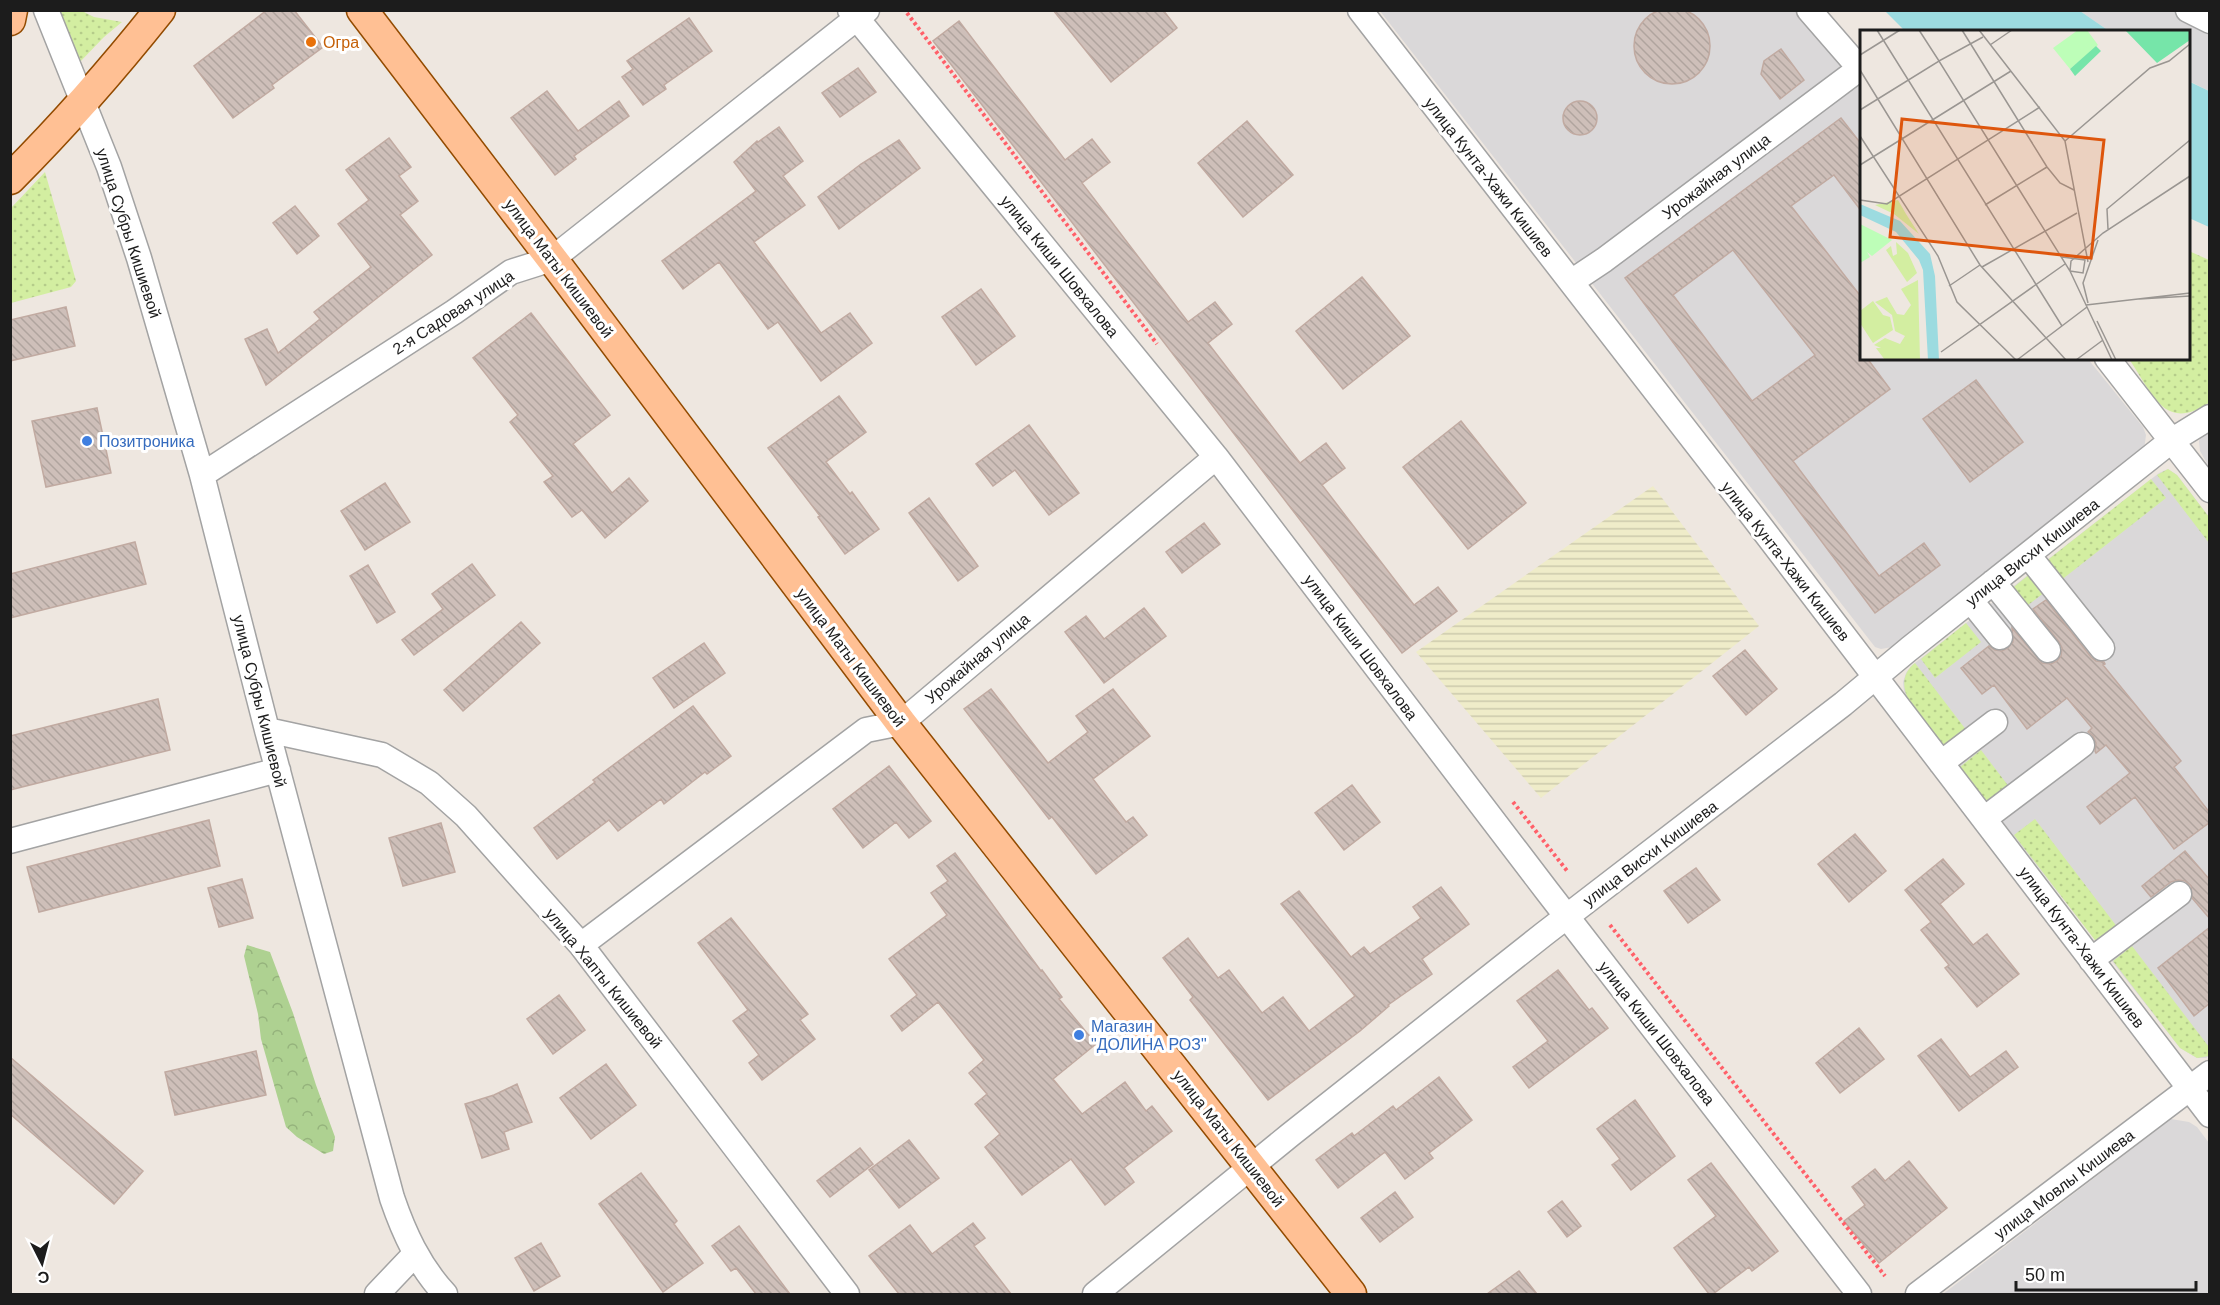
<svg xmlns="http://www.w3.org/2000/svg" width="2220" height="1305" font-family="Arial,sans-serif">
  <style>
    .residential { fill: #dad8d9 }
    .farmland { fill: url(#farmland-rules) }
    .grass { fill: url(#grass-dots) }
    .forest { fill: url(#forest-crowns) }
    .water { fill: #9cdbe0 }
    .building { fill: url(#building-back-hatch); stroke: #c1aaa1; stroke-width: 1.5; fill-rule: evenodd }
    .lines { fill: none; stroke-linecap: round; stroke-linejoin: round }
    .minor-casing { stroke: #a3a3a3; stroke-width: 27 }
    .major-casing { stroke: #934b00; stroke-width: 33 }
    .path { stroke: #ff6069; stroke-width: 4; stroke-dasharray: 3 3; stroke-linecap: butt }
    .minor { stroke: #fff; stroke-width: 24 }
    .major { stroke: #ffc094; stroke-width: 30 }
    .food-dot { fill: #e8710a; stroke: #fff; stroke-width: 2 }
    .shop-dot { fill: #3f7fe0; stroke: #fff; stroke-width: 2 }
    .labels { text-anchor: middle; stroke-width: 6; stroke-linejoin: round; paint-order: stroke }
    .food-label { font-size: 16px; fill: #c56008; stroke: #fff; text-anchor: start }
    .street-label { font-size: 16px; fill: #1c1c1c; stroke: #fff }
    .shop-label { font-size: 16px; fill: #366cbe; stroke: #fff; text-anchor: start }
    .inset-road { fill: none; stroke: #9a9692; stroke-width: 1.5 }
    .view { fill: #de560d; fill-opacity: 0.15; stroke: #de560d; stroke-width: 3 }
    .inset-edge { fill: none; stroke: #1c1c1c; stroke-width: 3 }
  </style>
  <defs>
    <pattern id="farmland-rules" width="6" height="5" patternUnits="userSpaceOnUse" patternTransform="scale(1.5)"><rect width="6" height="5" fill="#efecc9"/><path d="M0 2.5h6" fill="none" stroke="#cccaac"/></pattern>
    <pattern id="grass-dots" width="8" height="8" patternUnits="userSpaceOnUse" patternTransform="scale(1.5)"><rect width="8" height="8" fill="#d3eea1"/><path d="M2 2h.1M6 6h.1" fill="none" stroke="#b5cc8a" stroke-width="1.8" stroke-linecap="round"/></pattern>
    <pattern id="forest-crowns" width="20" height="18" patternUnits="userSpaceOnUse" patternTransform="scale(1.5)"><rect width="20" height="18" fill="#aed191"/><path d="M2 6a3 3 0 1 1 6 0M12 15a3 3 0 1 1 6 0" fill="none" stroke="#95b37c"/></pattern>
    <pattern id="building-back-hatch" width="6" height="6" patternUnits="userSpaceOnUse" patternTransform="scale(1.5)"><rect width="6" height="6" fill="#cebfb9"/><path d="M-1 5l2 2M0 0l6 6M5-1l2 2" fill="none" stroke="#b0a49e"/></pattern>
  </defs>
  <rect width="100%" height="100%" fill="#eee7e0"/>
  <path class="residential" d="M1380,11H1798L1861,84L1862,358L2088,359L2143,427L2146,435L2144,450L1898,646L1881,649L1875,647Z
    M2080,11H2209V91L2189,81L2188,32L2109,31Z
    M2209,428V467L2200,451L2199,441L2202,434Z
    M2168,469L2177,475L2209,517V1056L2206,1058H2197L2180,1048L1908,701L1904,691L1903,682L1906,673L1911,666L2159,473Z
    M2171,1119L2189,1122L2197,1127L2209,1143V1294H1943Z"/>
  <path class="farmland" d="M1653,486L1759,626L1541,798L1416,652Z"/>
  <path class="grass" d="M58,11H82L94,17L122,22L104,37L79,63Z
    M45,172L76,281L71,287L11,303V208Z
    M2189,251L2209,260L2210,402C2164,434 2152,392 2129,359L2188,358Z
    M2168,469L2177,475L2209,517V543L2157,475Z
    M2151,479L2166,498L2060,581L2045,562Z
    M2035,570L2049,589L2024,608L2010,590Z
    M1966,623L1981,642L1935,678L1921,659Z
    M1915,663L1967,731L1945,747C1928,726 1884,688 1915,663Z
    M1981,750L2013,792L1992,808L1960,767Z
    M2035,819L2118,928L2098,944L2014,835Z
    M2132,946L2209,1047V1056L2197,1058L2180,1048L2113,961Z"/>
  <path class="forest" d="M247,945L270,952L293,1013L316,1085L335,1137L333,1151L324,1154L297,1137L286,1127L261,1039L258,1014L244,956Z"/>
  <path class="water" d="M1885,11H2080L2109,31H1905Z
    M2188,81L2209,91V227L2189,218Z"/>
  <path class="building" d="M1634 46a38 38 0 1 1 76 0a38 38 0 1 1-76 0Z
    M267,10H294L323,47L272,85L274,88L233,118L194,66Z
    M1053,10H1163L1177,28L1111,82Z
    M689,18L712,51L664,85L666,89L643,105L622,77L633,69L627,61Z
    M959,21L1065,160L1092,139L1110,162L1082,183L1188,322L1215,302L1232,324L1208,343L1300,463L1326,443L1345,468L1322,485L1414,605L1438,587L1457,611L1402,653L933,41Z
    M1781,49L1804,80L1780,99L1761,74L1764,61Z
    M858,68L876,92L840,117L822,93Z
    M547,91L578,131L619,101L629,116L574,156L576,159L555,175L511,118Z
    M1563 118a17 17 0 1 1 34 0a17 17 0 1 1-34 0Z
    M1841,118L1862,145V212L1834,175L1791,206L1862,298V358H1867L1890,389L1793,461L1879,576L1924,543L1940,565L1875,613L1625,278ZM1733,250L1815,355L1752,401L1673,295Z
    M1247,121L1293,175L1243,217L1198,163Z
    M779,127L803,161L783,176L805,205L754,242L821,333L850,313L872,343L821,381L778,322L768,329L719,262L683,289L662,261L756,191L734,162L757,141L758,142Z
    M389,138L411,167L399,176L418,201L400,215L432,255L266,385L245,339L267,329L278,353L320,319L314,312L371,267L338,224L369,200L346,170Z
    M899,140L920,168L839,229L818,197L861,164Z
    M295,206L319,236L297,254L273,223Z
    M1362,277L1410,336L1343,389L1296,331Z
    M981,289L1015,336L976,365L942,317Z
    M66,307L75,346L10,361V320Z
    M531,313L610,415L573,444L612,493L629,478L648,501L605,538L582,510L572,517L544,482L553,476L510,422L518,415L473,358Z
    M1976,380L2023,442L1970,482L1923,419Z
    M839,396L866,432L826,462L850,494L852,492L879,529L845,554L818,517L820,516L768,448Z
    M97,408L111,473L46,487L32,421Z
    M1461,421L1526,503L1468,549L1403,467Z
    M1029,425L1079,493L1049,515L1015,470L993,486L976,464Z
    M385,483L410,522L365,550L341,511Z
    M929,498L978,566L958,581L909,513Z
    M1204,523L1220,544L1182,573L1166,552Z
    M135,542L146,584L10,618V574Z
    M472,564L495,595L414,655L402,640L443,609L432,594Z
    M368,565L395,612L377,623L350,576Z
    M2046,600L2091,657L2096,661L2104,662L2105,664L2103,665L2181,761L2174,767L2210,813V822L2174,849L2135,797L2100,824L2087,807L2130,773L2106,745L2096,753L2095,751L2096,743L2093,736L2088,732L2092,728L2067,698L2027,729L1994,685L1982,694L1961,668L1989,646L1995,650L2002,651L2008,648L2013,642L2012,628L2042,663L2051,664L2057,661L2061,656L2062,648L2059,642L2033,609Z
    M1144,608L1166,636L1104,683L1065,632L1086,616L1104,639Z
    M521,622L540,643L463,711L444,690Z
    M704,643L725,673L674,708L653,678Z
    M1745,650L1777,689L1746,715L1713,676Z
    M991,689L1048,763L1088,732L1076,716L1113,689L1150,736L1093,779L1126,822L1133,817L1147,835L1096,874L1052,817L1049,819L964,709Z
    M158,699L170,750L10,790V736Z
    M693,706L731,756L707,774L705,772L664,804L661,799L618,831L609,820L557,859L534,828L595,782L593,780Z
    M889,766L931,821L909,838L896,822L863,848L833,809Z
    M1352,785L1380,822L1344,850L1315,813Z
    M209,820L220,866L39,912L27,867Z
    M441,823L455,872L403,886L389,838Z
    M1855,834L1886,871L1849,902L1818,864Z
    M2185,851L2210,880V919L2192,898L2191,886L2185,881L2178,880L2171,882L2151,897L2142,886Z
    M955,853L1041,971L1042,970L1062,997L1059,999L1096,1044L1053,1079L1082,1114L1125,1082L1146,1111L1152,1106L1172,1131L1124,1168L1134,1182L1105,1205L1071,1159L1022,1195L985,1147L1000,1134L975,1104L987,1094L969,1073L984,1060L938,1002L902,1031L891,1016L917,995L889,959L947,915L931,893L948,881L937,866Z
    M1943,859L1964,884L1940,904L1973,945L1987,934L2019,974L1977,1007L1945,968L1949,965L1921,930L1931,922L1905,890Z
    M1696,868L1720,900L1688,923L1664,891Z
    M242,879L253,918L219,927L208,888Z
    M1441,887L1469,924L1422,959L1432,974L1388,1005L1389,1006L1360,1031L1268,1100L1190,1000L1193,997L1163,958L1188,938L1218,978L1229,970L1262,1013L1283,997L1309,1031L1355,996L1281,904L1299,891L1351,957L1364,947L1370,954L1421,918L1413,907Z
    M731,918L808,1014L800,1020L815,1039L762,1080L749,1063L759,1055L733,1021L748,1010L698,943Z
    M2210,927V1003L2194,1016L2158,968Z
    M1558,970L1589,1010L1592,1008L1608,1028L1529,1088L1513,1067L1548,1041L1517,1001Z
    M559,995L585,1030L553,1054L527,1019Z
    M1859,1028L1884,1059L1840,1093L1816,1063Z
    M1941,1039L1970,1077L2006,1051L2018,1067L1959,1111L1918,1056Z
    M256,1051L266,1095L175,1115L165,1072Z
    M10,1057L143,1171L114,1204L10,1114Z
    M606,1064L636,1105L591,1139L560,1098Z
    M1439,1077L1472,1120L1429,1153L1433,1158L1405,1179L1385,1152L1338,1188L1316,1160L1352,1133L1354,1136L1393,1106L1396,1110Z
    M517,1084L532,1122L504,1132L509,1149L482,1158L465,1104L494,1095Z
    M1635,1100L1675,1156L1631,1190L1612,1165L1620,1159L1597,1129Z
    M909,1140L939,1178L899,1208L869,1170Z
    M860,1148L873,1164L830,1197L817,1181Z
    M1909,1161L1947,1208L1879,1263L1844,1221L1865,1205L1852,1187L1875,1169L1885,1181Z
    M1711,1163L1778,1251L1752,1271L1749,1267L1713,1294H1709L1674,1248L1716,1216L1688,1180Z
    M641,1173L677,1221L674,1224L703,1263L663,1292L599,1204Z
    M1395,1192L1413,1217L1380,1242L1361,1218Z
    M1562,1201L1581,1226L1567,1237L1548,1212Z
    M973,1223L985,1238L974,1246L1011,1294H899L869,1256L910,1225L932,1254Z
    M739,1226L790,1294H756L736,1268L731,1271L712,1246Z
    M541,1243L560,1276L534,1291L515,1258Z
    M1519,1271L1537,1294H1487Z"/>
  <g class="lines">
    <defs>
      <path id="minor" d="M46,10L109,167L139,258L202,475L267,730L392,1198C404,1233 419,1266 445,1294
        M850,10L1216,457L1547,891L1859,1294
        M1360,10L1754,518L2210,1115
        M1809,10L1862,71
        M2188,10L2210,21
        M1571,282L1604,260L1859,69
        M2107,358L2210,490
        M202,475L454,312L511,272L552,259L867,10
        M2028,555L2102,648
        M1993,582L2048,650
        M1971,601L2000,637
        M267,730L382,755L429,783L466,816L581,945L847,1294
        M1941,763L1995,722
        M1984,819L2082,745
        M10,841L278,770
        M581,945L866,730L901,723L1216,457
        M2091,960L2179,894
        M377,1294L415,1254
        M1095,1294L1290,1135L1544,934L1843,704L1909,649L2171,441L2210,417
        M1918,1294L2210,1073"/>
      <path id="major" d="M362,10L552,259L901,723L1351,1294
        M10,20L12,10
        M10,179C63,126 113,69 160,10"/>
    </defs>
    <use href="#minor" class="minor-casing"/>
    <use href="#major" class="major-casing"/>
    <path class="path" d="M907,13L1157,344
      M1513,802L1568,872
      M1610,925L1885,1276"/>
    <use href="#minor" class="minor"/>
    <use href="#major" class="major"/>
  </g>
  <circle class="food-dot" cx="311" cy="42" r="6"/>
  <g class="shop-dot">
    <circle cx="87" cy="441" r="6"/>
    <circle cx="1079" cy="1035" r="6"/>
  </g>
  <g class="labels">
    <g class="food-label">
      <text x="323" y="48">Огра</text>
    </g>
    <g class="street-label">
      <text transform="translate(1716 176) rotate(-37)" y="6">Урожайная улица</text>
      <text transform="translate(1489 177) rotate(52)" y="6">улица Кунта-Хажи Кишиев</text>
      <text transform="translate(129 233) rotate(72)" y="6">улица Субры Кишиевой</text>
      <text transform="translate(1060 266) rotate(51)" y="6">улица Киши Шовхалова</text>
      <text transform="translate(559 268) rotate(53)" y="6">улица Маты Кишиевой</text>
      <text transform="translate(453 312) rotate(-33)" y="6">2-я Садовая улица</text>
      <text transform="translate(2032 552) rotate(-38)" y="6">улица Висхи Кишиева</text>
      <text transform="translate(1786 561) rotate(52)" y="6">улица Кунта-Хажи Кишиев</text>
      <text transform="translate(1361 647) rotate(53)" y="6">улица Киши Шовхалова</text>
      <text transform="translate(851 657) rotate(53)" y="6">улица Маты Кишиевой</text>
      <text transform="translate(977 658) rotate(-40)" y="6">Урожайная улица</text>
      <text transform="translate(260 701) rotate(76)" y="6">улица Субры Кишиевой</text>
      <text transform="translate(1650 853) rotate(-37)" y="6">улица Висхи Кишиева</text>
      <text transform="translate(2082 947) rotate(53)" y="6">улица Кунта-Хажи Кишиев</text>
      <text transform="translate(604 978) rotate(51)" y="6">улица Хапты Кишиевой</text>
      <text transform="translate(1657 1033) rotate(52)" y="6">улица Киши Шовхалова</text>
      <text transform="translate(1229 1138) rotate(52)" y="6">улица Маты Кишиевой</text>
      <text transform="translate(2064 1184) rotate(-37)" y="6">улица Мовлы Кишиева</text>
    </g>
    <g class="shop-label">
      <text x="99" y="447">Позитроника</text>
      <text x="1091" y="1032">Магазин<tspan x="1091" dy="18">"ДОЛИНА РОЗ"</tspan></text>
    </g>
  </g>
  <g transform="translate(1860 30)">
    <rect width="330" height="330" fill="#eee7e0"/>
    <path d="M38,170L46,184L59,204L34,184L15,175ZM36,212L48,223L57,243L47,252L26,220L31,216L33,226L37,224ZM58,250L60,330H25L16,318H21L14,315L25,308L40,314L45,306L35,301L32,285L15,272L27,267L37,284L44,285L51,275L41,259ZM13,271L23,285L30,287L33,300L13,313L0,293V281Z" fill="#d3eea1"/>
    <path d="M218,0H227L238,15L210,39L193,18ZM0,194L32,210L12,226L7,222L10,227L0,233Z" fill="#bdfeb8"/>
    <path d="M265,0H330V10L297,33ZM236,16L241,21L215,46L210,39Z" fill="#76e5a9"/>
    <path d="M0,174L40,191L70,224L75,246L79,330H68L63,240L59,230L36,202L0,185Z" fill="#9cdbe0"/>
    <path class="inset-road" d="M17,0L202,296M59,0L79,31L123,7M102,0L187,137L200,153L214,160M119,0L205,111L228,232M130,15L152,0M0,25L40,0M0,40L120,235L206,330M0,80L79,31L210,241L252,330M0,106L78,226L97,272L156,330M205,111L290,38L309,31L330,14M0,135L151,41M0,170L27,174L180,77M125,175L187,137M248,199L247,179L330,110M202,227L225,230L223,243L210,241M122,237L217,183M210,241L211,231L243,203L330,146M89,256L120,235M279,269L330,266M228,273L223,253L238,210M226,275L330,263M237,291L256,330M81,322L205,234M157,330L227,277M216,330L243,310"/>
    <path class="view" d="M42,89L244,110L231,228L30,207Z"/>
    <rect width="330" height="330" class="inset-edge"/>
  </g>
  <rect width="2220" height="1305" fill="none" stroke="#1c1c1c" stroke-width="24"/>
  <g transform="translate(42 1263) rotate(174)" stroke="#ffffff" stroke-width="4.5" paint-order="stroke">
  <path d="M0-4.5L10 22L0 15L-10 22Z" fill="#1c1c1c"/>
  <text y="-9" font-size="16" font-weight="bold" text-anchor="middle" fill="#1c1c1c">С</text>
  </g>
  <path d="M2016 1281v9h180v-9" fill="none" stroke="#1c1c1c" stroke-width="3"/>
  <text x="2025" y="1281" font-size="18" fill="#1c1c1c" stroke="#ffffff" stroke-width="4.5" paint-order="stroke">50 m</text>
</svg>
